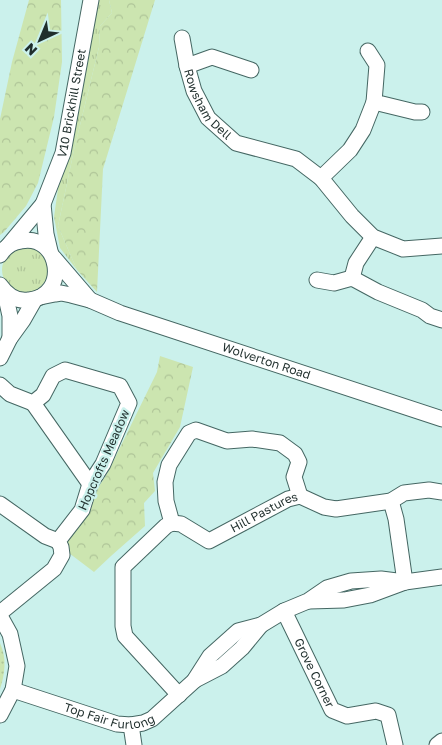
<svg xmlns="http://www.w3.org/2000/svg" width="442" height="745" font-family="'Golos Text',sans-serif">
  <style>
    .grass { fill: url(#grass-tufts) }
    .forest { fill: url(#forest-crowns) }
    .park { fill: url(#park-dots) }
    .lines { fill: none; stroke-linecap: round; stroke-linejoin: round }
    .minor-casing { stroke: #456763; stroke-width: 17 }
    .minor { stroke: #fff; stroke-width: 15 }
    .labels { text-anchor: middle; stroke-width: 4.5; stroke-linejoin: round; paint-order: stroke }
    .street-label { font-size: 12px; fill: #1f2e2c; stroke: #cbf1ec }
  </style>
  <defs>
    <pattern id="grass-tufts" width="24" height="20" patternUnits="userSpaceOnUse" patternTransform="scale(1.25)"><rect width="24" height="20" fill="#cce5b0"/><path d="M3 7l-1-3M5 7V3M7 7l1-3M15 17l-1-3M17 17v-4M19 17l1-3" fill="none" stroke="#afc598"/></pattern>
    <pattern id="forest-crowns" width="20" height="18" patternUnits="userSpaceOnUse" patternTransform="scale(1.25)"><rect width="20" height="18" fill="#cce5b0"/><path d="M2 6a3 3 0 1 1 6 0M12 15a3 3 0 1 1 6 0" fill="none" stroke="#afc598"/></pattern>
    <pattern id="park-dots" width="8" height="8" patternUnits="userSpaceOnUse" patternTransform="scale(1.25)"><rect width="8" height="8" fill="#cce5b0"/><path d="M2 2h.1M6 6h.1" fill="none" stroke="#afc598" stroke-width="1.8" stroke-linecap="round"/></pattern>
  </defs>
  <rect width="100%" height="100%" fill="#cbf1ec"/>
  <path class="grass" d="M82,0H109L112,13L100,26L99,47L74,150L58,226L77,270L60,248L54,217L63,153L90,2Z
    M2 270a23 23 0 1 1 46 0a23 23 0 1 1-46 0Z"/>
  <path class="forest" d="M29,0H61L62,62L54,117L38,183L26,206L4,232L0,235V119L12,62Z
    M109,0H155L103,169L97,292L77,270L58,226L74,150L99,47L100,26L112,13Z
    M160,356L193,367L180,427L153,473L155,491L144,503L145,526L111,556L94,572L61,547L108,472L157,372Z"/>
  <path class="park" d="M0,643C7,658 5,674 0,689Z"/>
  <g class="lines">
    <defs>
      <g id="minor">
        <path d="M182,38L187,66"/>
        <path d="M368,51L377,65L374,102L415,112H422"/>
        <path id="s1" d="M251,70L212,57L187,66L194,91L208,118L236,143L296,159L321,178L352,216L373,237L403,249L442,246"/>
        <path d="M321,178L350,150L363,130L374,102"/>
        <path d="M43,204L46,234L50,251"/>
        <path id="s2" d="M8,246L43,204L63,153L91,0"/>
        <path d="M0,255C5,247 12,242 21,241C60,233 70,296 29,300C17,302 7,295 0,285"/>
        <path d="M54,258L90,300"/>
        <path d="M352,278L356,263L373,237"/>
        <path d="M317,280L334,283L352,278L378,292L422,310L430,316L442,320"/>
        <path d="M5,293L10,316V338"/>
        <path id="s3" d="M40,297L55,294L61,293L71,295L90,300L120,313L442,419"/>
        <path d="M0,358L10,338L23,320L35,299"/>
        <path d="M0,385L10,394L33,403L43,395L53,376L65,370L120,386L129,403L103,464L90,484L82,510L58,541L61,547L62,555L54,569L0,613"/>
        <path d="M33,403L90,484"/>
        <path d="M391,501L396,519L405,582"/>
        <path d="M0,504L45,536L58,541"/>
        <path id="s4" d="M172,523L181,524L209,541L288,499L300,496L324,507L336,509L391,501L404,493L429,490L442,492"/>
        <path d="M172,523L166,501L165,482L169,465L189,433L196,430L227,441L252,439L280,443L295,454L299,462L294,477L300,496"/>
        <path d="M172,523L166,526L123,567V626L125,636L179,695"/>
        <path d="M309,601L344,600L370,595L405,582L442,577"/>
        <path id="s5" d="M284,611L332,710L347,716L376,711L388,715L395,745"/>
        <path d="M0,616L10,634L17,666L13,690L0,715"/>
        <path d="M195,680L222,666L242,648L261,625"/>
        <path id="s6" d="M13,690L117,724L131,725L143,723L152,719L194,681L210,656L238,631L261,625L284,611L308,601L327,588L351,581L381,579L405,582"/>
        <path d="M131,725L134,745"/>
        <path d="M437,745L442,741"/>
      </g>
    </defs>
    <use href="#minor" class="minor-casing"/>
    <use href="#minor" class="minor"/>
  </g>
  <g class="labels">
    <g class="street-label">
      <text dy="4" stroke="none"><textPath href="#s2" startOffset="160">V10 Brickhill Street</textPath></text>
      <text dy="4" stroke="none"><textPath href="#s1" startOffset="112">Rowsham Dell</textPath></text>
      <text dy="4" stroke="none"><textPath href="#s3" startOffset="238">Wolverton Road</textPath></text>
      <text transform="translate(104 460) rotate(-66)" y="4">Hopcrofts Meadow</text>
      <text dy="4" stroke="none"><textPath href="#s4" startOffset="104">Hill Pastures</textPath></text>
      <text dy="4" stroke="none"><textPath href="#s5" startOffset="69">Grove Corner</textPath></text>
      <text dy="4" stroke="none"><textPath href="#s6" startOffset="101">Top Fair Furlong</textPath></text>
    </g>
  </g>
  <g transform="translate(40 40) rotate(224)" stroke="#cbf1ec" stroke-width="4" paint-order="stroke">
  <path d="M0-4L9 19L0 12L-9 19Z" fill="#1f2e2c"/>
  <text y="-8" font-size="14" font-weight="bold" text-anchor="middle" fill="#1f2e2c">N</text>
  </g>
</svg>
